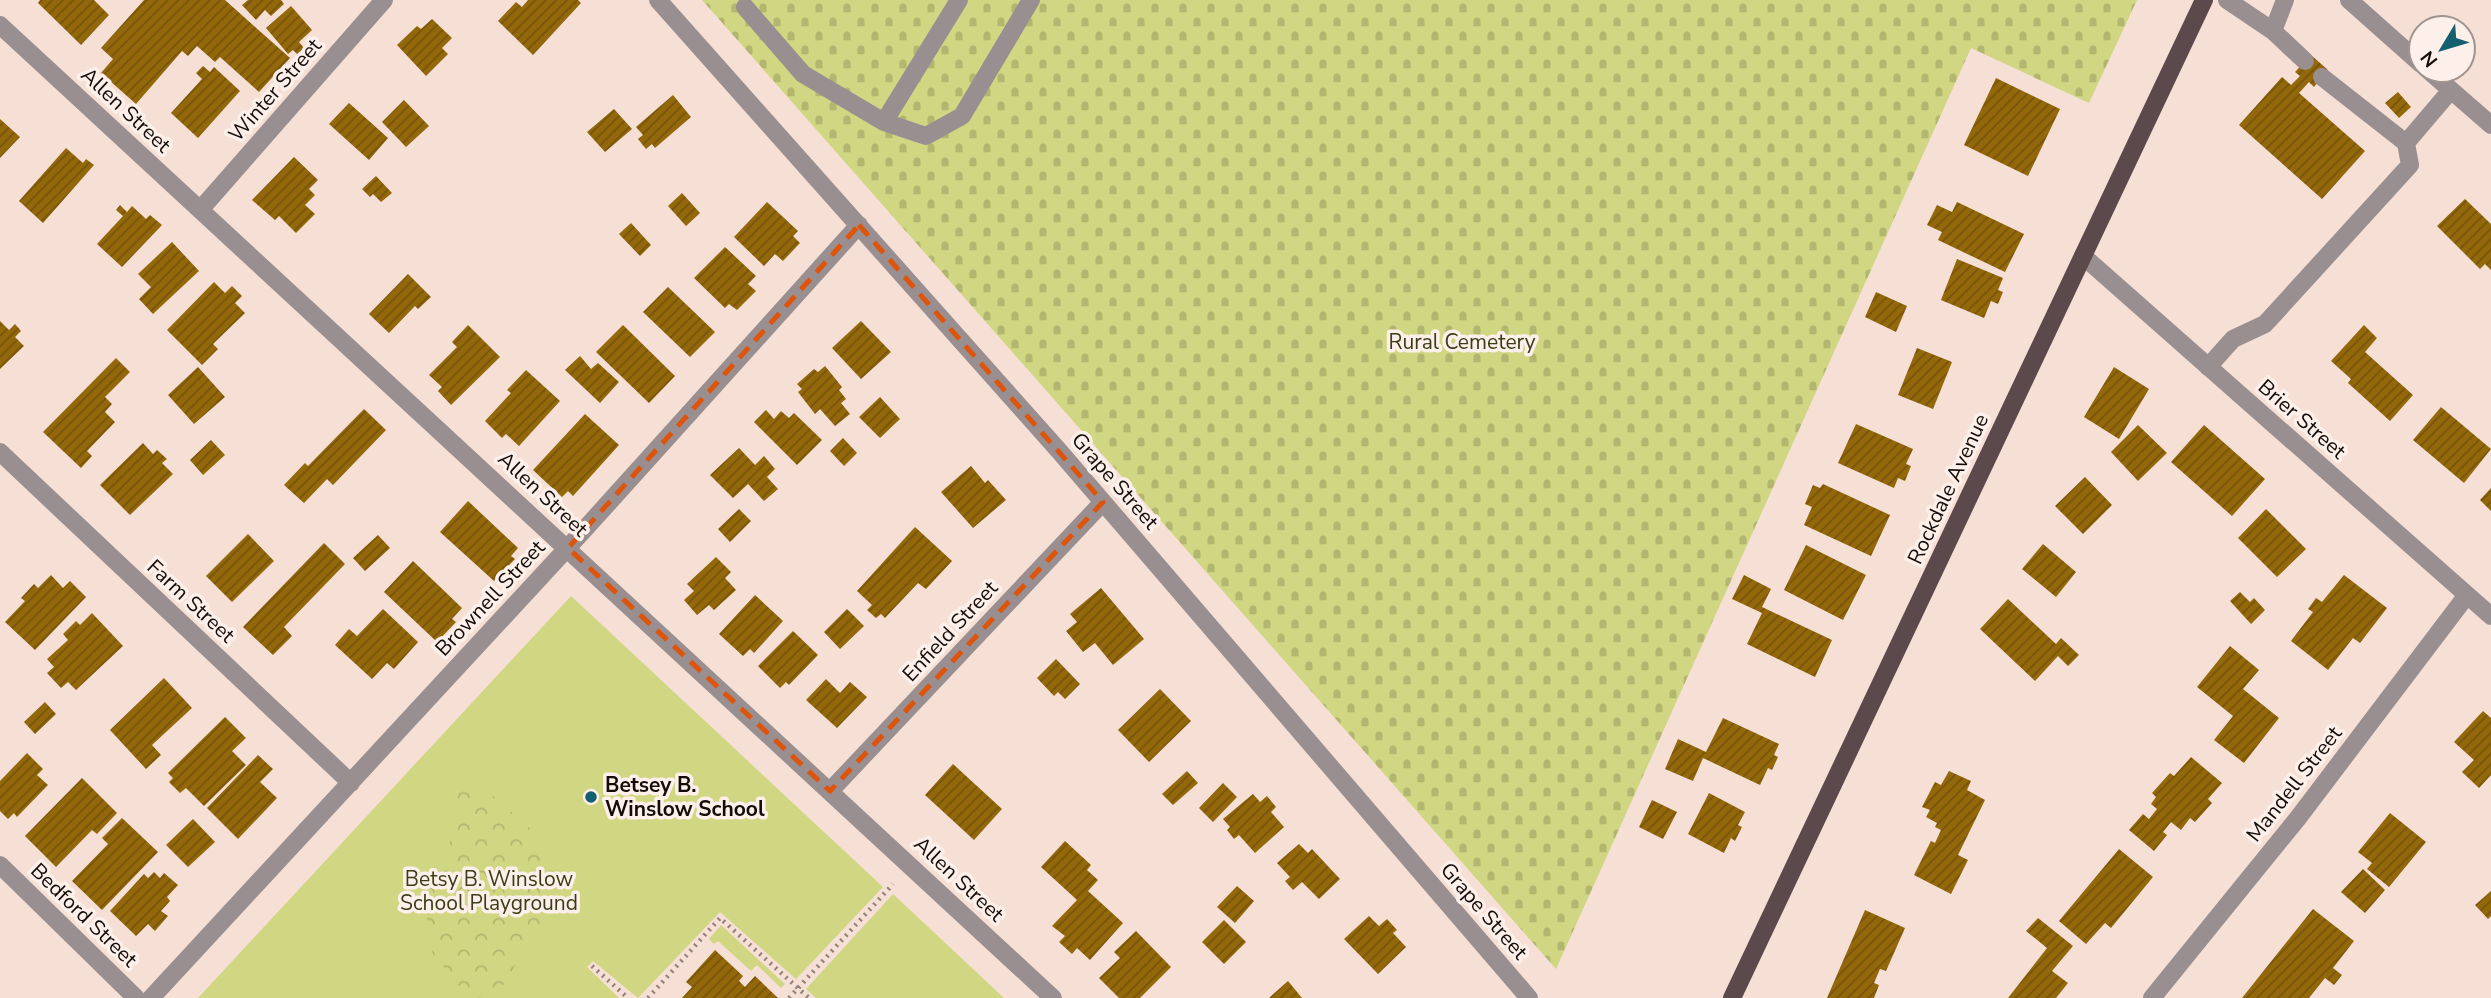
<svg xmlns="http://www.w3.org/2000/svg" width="2491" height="998" font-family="'Nunito Sans',sans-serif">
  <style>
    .grass { fill: #d0d681 }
    .cemetery { fill: url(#cemetery-stones) }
    .park { fill: url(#park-crowns) }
    .building { fill: url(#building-hatch) }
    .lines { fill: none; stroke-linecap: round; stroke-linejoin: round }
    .path { stroke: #918179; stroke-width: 4.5; stroke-dasharray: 2 5; stroke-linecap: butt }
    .minor { stroke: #9a8f90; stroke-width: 18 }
    .major { stroke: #5b494b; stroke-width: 18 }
    .marked { fill: none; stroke: #dd550c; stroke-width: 5; stroke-dasharray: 14 9; stroke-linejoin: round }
    .poi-dot { fill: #15606e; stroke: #fdefe9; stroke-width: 2.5 }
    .labels { text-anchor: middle; stroke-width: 7; stroke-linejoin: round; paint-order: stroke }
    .street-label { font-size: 21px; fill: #130c08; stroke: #fdefe9 }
    .park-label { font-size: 21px; fill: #3a3d17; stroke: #fdefe9 }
    .poi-label { font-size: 21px; font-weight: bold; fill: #130c08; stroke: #fdefe9; text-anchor: start }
  </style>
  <defs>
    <pattern id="cemetery-stones" width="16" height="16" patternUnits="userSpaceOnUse" patternTransform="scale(1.75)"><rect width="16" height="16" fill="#d0d681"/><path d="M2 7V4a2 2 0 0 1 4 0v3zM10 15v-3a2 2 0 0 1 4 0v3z" fill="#b2b66e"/></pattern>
    <pattern id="park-crowns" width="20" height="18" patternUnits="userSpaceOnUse" patternTransform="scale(1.75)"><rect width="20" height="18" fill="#d0d681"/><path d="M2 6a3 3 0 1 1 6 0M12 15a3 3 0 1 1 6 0" fill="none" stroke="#b2b66e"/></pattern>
    <pattern id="building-hatch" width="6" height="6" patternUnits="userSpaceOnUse" patternTransform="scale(1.75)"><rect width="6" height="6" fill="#93680b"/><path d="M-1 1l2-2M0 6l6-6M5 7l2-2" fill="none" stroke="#775409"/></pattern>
  </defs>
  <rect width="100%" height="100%" fill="#f6dfd5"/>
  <path class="grass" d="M571,596L883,887L796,979L720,912L638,998L593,961L587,967L619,998H198Z
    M893,894L1004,998H816L806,989Z
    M721,925L785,984L781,988L757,965L751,971L718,941L714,944L709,939Z"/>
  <path class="cemetery" d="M702,0H2137L2089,103L1971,48L1556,969Z"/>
  <path class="park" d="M482,786L542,839L553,872L554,886L553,903L542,919L545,924L542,930L536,928L505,983L492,994L477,998L462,989L433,954L429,940L423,882L450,842L454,799L457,792L464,790H477Z"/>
  <path class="building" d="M40,0H94L109,15L81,45L38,3Z
    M144,0H225L290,58L259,92L220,57L215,62L197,46L188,56L182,51L136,104L101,73L113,59L101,48Z
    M248,0H281L284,4L271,16L265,10L256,20L242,5Z
    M528,0H578L581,3L533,55L498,21L516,2L522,7Z
    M291,6L312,30L299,42L304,48L297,54L293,50L288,54L266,28Z
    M432,19L452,38L442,48L448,54L426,76L397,45L417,26L421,29Z
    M2311,55L2328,70L2314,87L2309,82L2299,93L2365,151L2322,199L2239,125L2282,77L2291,85L2300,76L2295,72Z
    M203,66L210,72L214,67L240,91L198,138L171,113L202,79L196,73Z
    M1996,78L2060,109L2028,176L1964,145Z
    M2398,92L2411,107L2399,118L2385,103Z
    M673,95L691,117L655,148L652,144L646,149L638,139L643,135L636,127Z
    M404,100L429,126L406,147L382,122Z
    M349,103L388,138L369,160L329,124Z
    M614,109L632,129L605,152L587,132Z
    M0,119L20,137L0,158Z
    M66,148L83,163L86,159L94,165L43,223L19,201Z
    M294,157L318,180L309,189L315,195L305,205L315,214L296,233L279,216L275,220L252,200Z
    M376,176L392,193L381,202L373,194L370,197L362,189Z
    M682,193L700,213L686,226L668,206Z
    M2465,199L2491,224V270L2485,264L2480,269L2437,226Z
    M767,202L798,231L793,236L800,243L783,261L775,254L764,266L734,237Z
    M1957,202L2024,234L2005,272L1938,240L1942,232L1927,225L1937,205L1952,212Z
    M120,205L127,212L132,206L146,219L150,215L162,225L122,267L97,244L123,216L116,210Z
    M631,223L651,245L640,256L619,234Z
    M172,242L199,271L153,314L139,299L151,287L138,274Z
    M725,247L756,276L748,284L756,291L737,310L729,304L725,308L694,278Z
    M1957,259L2003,278L1998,290L2003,292L1998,304L1991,301L1984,318L1941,300Z
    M408,274L431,297L418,309L415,306L389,333L369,314Z
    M214,282L225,293L232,286L242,296L235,303L245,313L213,344L218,349L202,365L167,330Z
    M668,287L715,332L690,357L643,312Z
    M1876,292L1907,306L1896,332L1865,317Z
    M0,321L9,330L15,324L21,331L15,337L24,346L0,369Z
    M861,321L891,352L861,379L832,348Z
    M468,325L500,357L451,405L438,391L442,387L429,375L457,347L452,342Z
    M623,325L675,376L649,403L596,352Z
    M2364,325L2377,338L2365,352L2413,395L2390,421L2348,383L2351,379L2331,361Z
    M1917,348L1952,362L1933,409L1898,395Z
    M580,356L591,369L598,363L619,382L600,403L565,370Z
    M116,358L130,372L105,397L112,404L105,412L115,422L87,451L92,456L81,468L43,432Z
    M825,366L842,387L839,390L846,399L841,403L850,414L835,426L820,409L815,414L798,392L802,389L797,384L814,369L818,372Z
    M198,367L225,397L194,424L168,395Z
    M2114,367L2149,389L2119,439L2084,417Z
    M526,370L560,401L519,446L506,434L502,438L485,421L511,393L507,390Z
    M880,397L900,419L880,438L859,417Z
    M2441,407L2491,449L2464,483L2413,440Z
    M364,409L386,430L333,485L327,479L304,503L284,485L305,463L308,466Z
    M766,410L774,419L781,411L789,418L794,413L822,440L797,465L754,422Z
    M585,414L619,445L573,496L568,491L562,497L533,470Z
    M1856,424L1913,449L1906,464L1911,466L1905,481L1898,478L1894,488L1838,463Z
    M2138,425L2167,453L2138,481L2111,452Z
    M2204,425L2265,479L2232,516L2171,462Z
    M843,438L857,453L844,466L830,451Z
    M211,440L225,455L203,475L190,460Z
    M143,443L153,454L157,450L167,459L162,463L173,474L130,515L100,485Z
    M739,448L755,465L764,456L775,469L767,477L778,489L764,501L748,484L733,498L710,475Z
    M971,466L985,483L988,480L1006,500L973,528L941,492Z
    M2085,477L2112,505L2083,534L2055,506Z
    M1823,484L1890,515L1871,556L1804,525L1812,507L1805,504L1813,485L1820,488Z
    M2491,488V511L2480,500Z
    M468,501L518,548L511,556L515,559L494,581L440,532Z
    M739,509L751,521L730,542L718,529Z
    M2266,509L2306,549L2277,577L2238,538Z
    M915,527L952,561L926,589L918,583L885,618L881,614L876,618L867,610L872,605L857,591Z
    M248,534L274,561L232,602L206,576Z
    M378,535L390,548L365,571L353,558Z
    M324,543L345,564L284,627L292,636L273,655L243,627Z
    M2043,544L2076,572L2056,597L2022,569Z
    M1806,545L1866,575L1843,620L1784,590Z
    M716,557L731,572L725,578L736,590L714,610L709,605L697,615L684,600L694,591L687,584Z
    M413,561L462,608L452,619L456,622L437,642L384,592Z
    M51,575L63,588L70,581L86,597L35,650L5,622L25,601L21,598L34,584L38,588Z
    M1744,575L1771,589L1762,607L1832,640L1815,677L1747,644L1762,613L1732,599Z
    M2344,575L2387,608L2360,643L2353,638L2328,670L2291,641L2313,612L2308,609L2316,598L2322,602Z
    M1101,588L1144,639L1113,665L1095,643L1083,652L1066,631L1077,622L1070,614Z
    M2240,592L2250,602L2254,598L2265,610L2251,624L2230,601Z
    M755,595L783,621L754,653L750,649L743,656L719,634Z
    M2008,599L2056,644L2061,638L2079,655L2068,666L2058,656L2035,681L1980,629Z
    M383,609L418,642L394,669L387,663L372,679L335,645L349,629L357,636Z
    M847,609L864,626L840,649L824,632Z
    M92,613L123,646L76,690L68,682L61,688L47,673L54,667L47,659L68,640L63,634L76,621L80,625Z
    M793,631L818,655L789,685L786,682L780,688L758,666Z
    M2230,646L2259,670L2243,689L2279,718L2244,763L2214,740L2233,716L2197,687Z
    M1056,659L1080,684L1065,699L1058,692L1054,696L1037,678Z
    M164,678L192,708L152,745L161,755L146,769L110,730Z
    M826,679L840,693L850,682L867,697L837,728L806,700Z
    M1160,689L1191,721L1149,762L1118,730Z
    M45,702L56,714L35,734L24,722Z
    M2483,711L2491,718V775L2479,788L2462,772L2474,760L2454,742Z
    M225,717L246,738L232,751L246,765L204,806L186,788L180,793L169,782L173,778L168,773Z
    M1723,718L1779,744L1774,755L1778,757L1772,770L1768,768L1760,785L1703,758L1693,781L1665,769L1678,739L1706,752Z
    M27,753L43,769L37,775L48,785L17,817L14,813L8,819L0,811V781Z
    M258,755L273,769L260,782L277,798L238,839L207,808Z
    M2191,757L2222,783L2208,799L2212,803L2195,822L2190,818L2181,830L2171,822L2163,832L2167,835L2154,851L2129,830L2143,814L2149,819L2157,809L2151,804L2156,797L2152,793L2170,773L2174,776Z
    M953,764L1002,809L974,840L925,795Z
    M1187,771L1198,783L1173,805L1162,794Z
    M1949,771L1971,781L1967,790L1985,800L1958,855L1968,860L1951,894L1914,875L1931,841L1935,843L1941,830L1935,827L1937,823L1926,817L1930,810L1922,807L1935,782L1941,785Z
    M82,778L117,813L97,834L92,830L56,867L25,836Z
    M1223,783L1237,797L1213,822L1199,808Z
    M1709,793L1745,812L1738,825L1742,827L1735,841L1731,838L1724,853L1688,834Z
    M1253,794L1260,802L1267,796L1276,807L1271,812L1284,827L1255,853L1239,835L1234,839L1227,830L1230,827L1223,819Z
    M1652,800L1677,812L1663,839L1639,827Z
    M2390,813L2426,842L2389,887L2367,869L2372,863L2358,852Z
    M122,818L158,852L102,910L72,881L108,844L102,838Z
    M193,819L215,842L188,867L166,845Z
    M1065,841L1091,865L1087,870L1098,880L1088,891L1123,923L1090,960L1077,948L1072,954L1059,942L1065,936L1052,926L1077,900L1041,867Z
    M1299,844L1308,853L1312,849L1340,879L1319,899L1302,882L1293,890L1285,881L1290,877L1277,863Z
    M2119,849L2153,877L2111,928L2105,923L2086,944L2059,921Z
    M2363,869L2385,890L2365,913L2341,892Z
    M154,872L160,878L164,873L178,885L167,897L170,901L161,911L168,916L155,931L148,924L136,936L110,911L144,874L148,878Z
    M1237,886L1254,901L1235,923L1217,907Z
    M2491,891V916L2488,919L2475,905Z
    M2313,909L2354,941L2333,968L2342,975L2334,985L2325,978L2309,998H2242Z
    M1865,910L1905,928L1886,971L1880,969L1874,983L1879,985L1874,998H1827Z
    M1369,916L1379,926L1387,919L1397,930L1393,933L1406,947L1378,974L1344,939Z
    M2038,918L2073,946L2052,971L2068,983L2056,998H2008L2047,948L2026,931Z
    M1224,920L1246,942L1224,964L1202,942Z
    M1136,931L1171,967L1140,998H1119L1099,978L1120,958L1114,952Z
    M715,950L743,976L739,981L745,987L755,976L778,998H682L692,987L686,982Z
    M1288,981L1302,998H1269Z"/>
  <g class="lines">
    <path class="path" d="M592,966L628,998
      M648,998L720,918L809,998
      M789,998L893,884"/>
    <path class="minor" d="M658,0L1060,452L1529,998
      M2227,0L2273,31
      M2285,0L2273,31L2305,61
      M2349,0L2421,64
      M745,7L803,74L884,122L959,0
      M0,25L1053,998
      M2428,70L2491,125
      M2322,77L2406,143
      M884,122L926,136L962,116L1031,0
      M200,210L384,0
      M2083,256L2491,616
      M2208,367L2233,339L2265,324L2410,165L2406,143L2451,90
      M0,452L351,783
      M830,791L1103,502
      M0,865L136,998
      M151,998L584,530L859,225
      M2152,998L2298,818L2467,595"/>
    <path class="major" d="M1732,998L2204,0"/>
  </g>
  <path class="marked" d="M859,225L1103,502L830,791L568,548Z"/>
  <circle class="poi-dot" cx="591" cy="797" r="7"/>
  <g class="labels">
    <g class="street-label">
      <text transform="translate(275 90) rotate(-49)" y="7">Winter Street</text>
      <text transform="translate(126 110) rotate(43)" y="7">Allen Street</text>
      <text transform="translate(2302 419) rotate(41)" y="7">Brier Street</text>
      <text transform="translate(1115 481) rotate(49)" y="7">Grape Street</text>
      <text transform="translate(1948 489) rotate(-65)" y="7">Rockdale Avenue</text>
      <text transform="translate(543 494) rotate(43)" y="7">Allen Street</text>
      <text transform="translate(490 598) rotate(-47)" y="7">Brownell Street</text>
      <text transform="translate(191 601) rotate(43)" y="7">Farm Street</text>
      <text transform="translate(950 631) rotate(-47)" y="7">Enfield Street</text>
      <text transform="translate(2294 784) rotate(-52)" y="7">Mandell Street</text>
      <text transform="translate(959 879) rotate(43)" y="7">Allen Street</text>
      <text transform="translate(1484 911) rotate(49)" y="7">Grape Street</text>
      <text transform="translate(84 915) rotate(44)" y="7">Bedford Street</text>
    </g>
    <g class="park-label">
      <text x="1462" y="349">Rural Cemetery</text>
      <text x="489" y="886">Betsy B. Winslow<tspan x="489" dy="24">School Playground</tspan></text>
    </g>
    <g class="poi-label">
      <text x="605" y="792">Betsey B.<tspan x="605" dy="24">Winslow School</tspan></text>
    </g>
  </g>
  <g transform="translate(2442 49) rotate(232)"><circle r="33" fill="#fdefe9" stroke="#9f948f" stroke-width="2"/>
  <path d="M0-5L12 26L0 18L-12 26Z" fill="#15606e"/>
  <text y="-10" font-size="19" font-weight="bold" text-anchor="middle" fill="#130c08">N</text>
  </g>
</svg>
